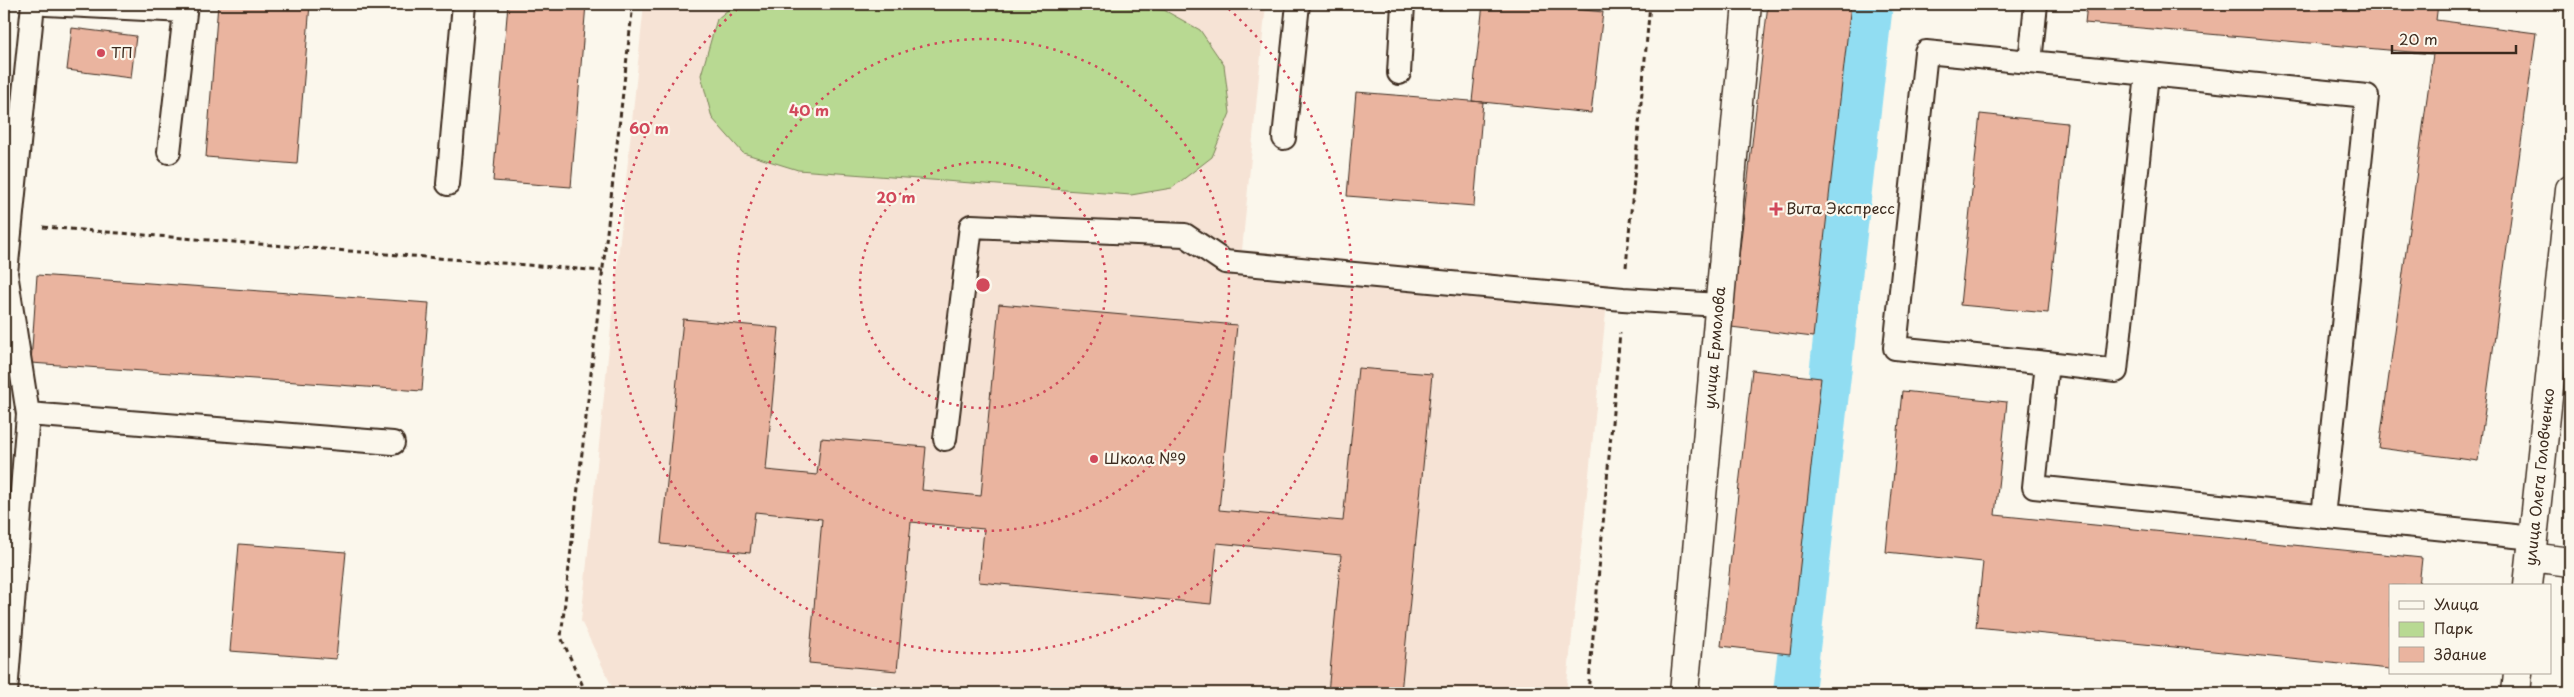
<svg xmlns="http://www.w3.org/2000/svg" width="2574" height="697" font-family="'Playpen Sans',sans-serif">
  <style>
    .built { fill: #f6e3d5 }
    .green { fill: #b8d992; stroke: #7a8258 }
    .lines { fill: none; stroke-linecap: round; stroke-linejoin: round }
    .canal { stroke: #91ddf2; stroke-width: 42 }
    .building { fill: #eab49f; stroke: #3b2a1e }
    .lane-casing { stroke: #3b2a1e; stroke-width: 26 }
    .street-casing { stroke: #3b2a1e; stroke-width: 31 }
    .secondary-casing { stroke: #3b2a1e; stroke-width: 31 }
    .path { stroke: #3b2a1e; stroke-width: 3; stroke-dasharray: 5 4; stroke-linecap: butt }
    .lane { stroke: #fbf7ec; stroke-width: 22 }
    .street { stroke: #fbf7ec; stroke-width: 28 }
    .secondary { stroke: #fbf7ec; stroke-width: 28 }
    .ring { fill: none; stroke: #d1495b; stroke-width: 2.5; stroke-dasharray: 2.5 5 }
    .poi-dot { fill: #d1495b; stroke: #fbf7ec; stroke-width: 2 }
    .labels { text-anchor: middle; stroke-width: 4.5; stroke-linejoin: round; paint-order: stroke }
    .poi-label { font-size: 15px; fill: #3b2a1e; stroke: #fbf7ec; text-anchor: start }
    .street-label { font-size: 15px; fill: #3b2a1e; stroke: #fbf7ec }
    .centre { fill: #d1495b; stroke: #fbf7ec; stroke-width: 2.5 }
    .ring-label { font-size: 15px; text-anchor: middle; font-weight: bold; fill: #d1495b; stroke: #fbf7ec; stroke-width: 4.5; stroke-linejoin: round; paint-order: stroke }
  </style>
  <rect width="100%" height="100%" fill="#fbf7ec"/>
  <filter id="ink" filterUnits="userSpaceOnUse"><feTurbulence type="fractalNoise" baseFrequency=".02" numOctaves="2"/><feDisplacementMap in="SourceGraphic" scale="10" xChannelSelector="R" yChannelSelector="G"/><feConvolveMatrix kernelMatrix="1 2 1 2 8 2 1 2 1" color-interpolation-filters="sRGB"/></filter>
  <g filter="url(#ink)">
    <path class="built" d="M644,4H1266L1242,250L1609,284L1566,693H615L581,621Z"/>
    <path class="green" d="M735,4H1097L1164,10L1200,30L1224,65L1230,113L1212,157L1172,188L1131,195L798,170L743,153L712,118L701,75L717,19Z"/>
    <g class="lines">
      <path class="canal" d="M1794,693L1872,4"/>
    </g>
    <path class="building" d="M218,4H310L297,164L206,157Z
      M508,4H586L571,187L493,181Z
      M1483,4H1526L1603,12L1591,113L1472,101Z
      M1768,4H1851L1813,337L1731,327Z
      M2087,4H2438L2436,20L2536,33L2478,461L2379,448L2433,54L2085,23Z
      M72,28L136,36L131,78L67,70Z
      M1356,92L1483,102L1474,206L1347,196Z
      M1980,114L2067,123L2048,313L1960,305Z
      M37,275L429,303L422,391L31,363Z
      M999,304L1237,325L1219,510L1343,521L1358,368L1432,374L1401,693H1328L1341,555L1217,543L1211,604L979,582L984,529L911,522L897,671L809,663L822,519L755,512L750,553L661,544L683,319L779,328L766,470L817,475L821,438L926,447L922,490L981,496Z
      M1752,370L1821,378L1790,654L1721,646Z
      M1902,391L2007,402L1995,515L2422,558L2419,586H2390V669L1976,627L1983,562L1886,552Z
      M239,544L346,552L336,659L230,651Z"/>
    <g class="lines">
      <defs>
        <path id="lane" d="M46,4L185,11
          M2036,4L2030,62L2367,96L2323,517
          M2030,62L1926,52L1895,348L2047,363L2034,487L2534,538
          M1399,73L1403,4
          M1284,138L1298,4
          M169,152L186,4
          M448,184L464,4
          M4,273H6L33,4
          M6,273L28,414L6,693
          M2047,363L2116,371L2147,74
          M28,414L393,443
          M945,439L971,226L1185,235L1225,262L1623,299L1719,305"/>
        <path id="street" d="M2532,557L2570,562
          M2528,586L2570,189
          M2516,693L2518,673"/>
        <path id="secondary" d="M1684,693L1747,4"/>
      </defs>
      <use href="#lane" class="lane-casing"/>
      <use href="#street" class="street-casing"/>
      <use href="#secondary" class="secondary-casing"/>
      <path class="path" d="M43,227L603,271
        M1626,267L1650,4
        M586,693L561,637L633,4
        M1588,693L1620,333"/>
      <use href="#lane" class="lane"/>
      <use href="#street" class="street"/>
      <use href="#secondary" class="secondary"/>
    </g>
  </g>
  <g class="ring">
    <circle cx="983" cy="285" r="123"/>
    <circle cx="983" cy="285" r="246"/>
    <path d="M1223 4A369 369 0 1 1 743 4"/>
  </g>
  <g class="poi-dot">
    <circle cx="101" cy="53" r="5"/>
    <path d="M1773.5 201.5h5v5h5v5h-5v5h-5v-5h-5v-5h5z"/>
    <circle cx="1094" cy="459" r="5"/>
  </g>
  <g class="labels">
    <g class="poi-label">
      <text x="111" y="58">ТП</text>
      <text x="1786" y="214">Вита Экспресс</text>
      <text x="1104" y="464">Школа №9</text>
    </g>
    <g class="street-label">
      <text transform="translate(1715 348) rotate(-85)" y="5">улица Ермолова</text>
      <text transform="translate(2540 477) rotate(-84)" y="5">улица Олега Головченко</text>
    </g>
  </g>
  <circle cx="983" cy="285" r="8" class="centre"/>
  <g class="ring-label">
    <text x="809" y="116">40 m</text>
    <text x="649" y="134">60 m</text>
    <text x="896" y="203">20 m</text>
  </g>
  <rect width="2574" height="697" fill="none" stroke="#fbf7ec" stroke-width="20"/>
  <rect x="10" y="10" width="2554" height="677" fill="none" stroke="#3b2a1e" stroke-width="2" filter="url(#ink)"/>
  <rect x="2389" y="584" width="162" height="90" fill="#fbf7ec" stroke="#aea59a"/>
  <rect x="2399" y="601" width="25" height="8" fill="#fbf7ec" stroke="#aea59a"/>
  <text x="2434" y="610" font-size="15" fill="#3b2a1e">Улица</text>
  <rect x="2399" y="622" width="25" height="15" fill="#b8d992" stroke="#aea59a"/>
  <text x="2434" y="634" font-size="15" fill="#3b2a1e">Парк</text>
  <rect x="2399" y="647" width="25" height="15" fill="#eab49f" stroke="#aea59a"/>
  <text x="2434" y="660" font-size="15" fill="#3b2a1e">Здание</text>
  <path d="M2392 45v8h124v-8" fill="none" stroke="#3b2a1e" stroke-width="2.5"/>
  <text x="2399" y="45" font-size="15" fill="#3b2a1e" stroke="#fbf7ec" stroke-width="4" paint-order="stroke">20 m</text>
</svg>
